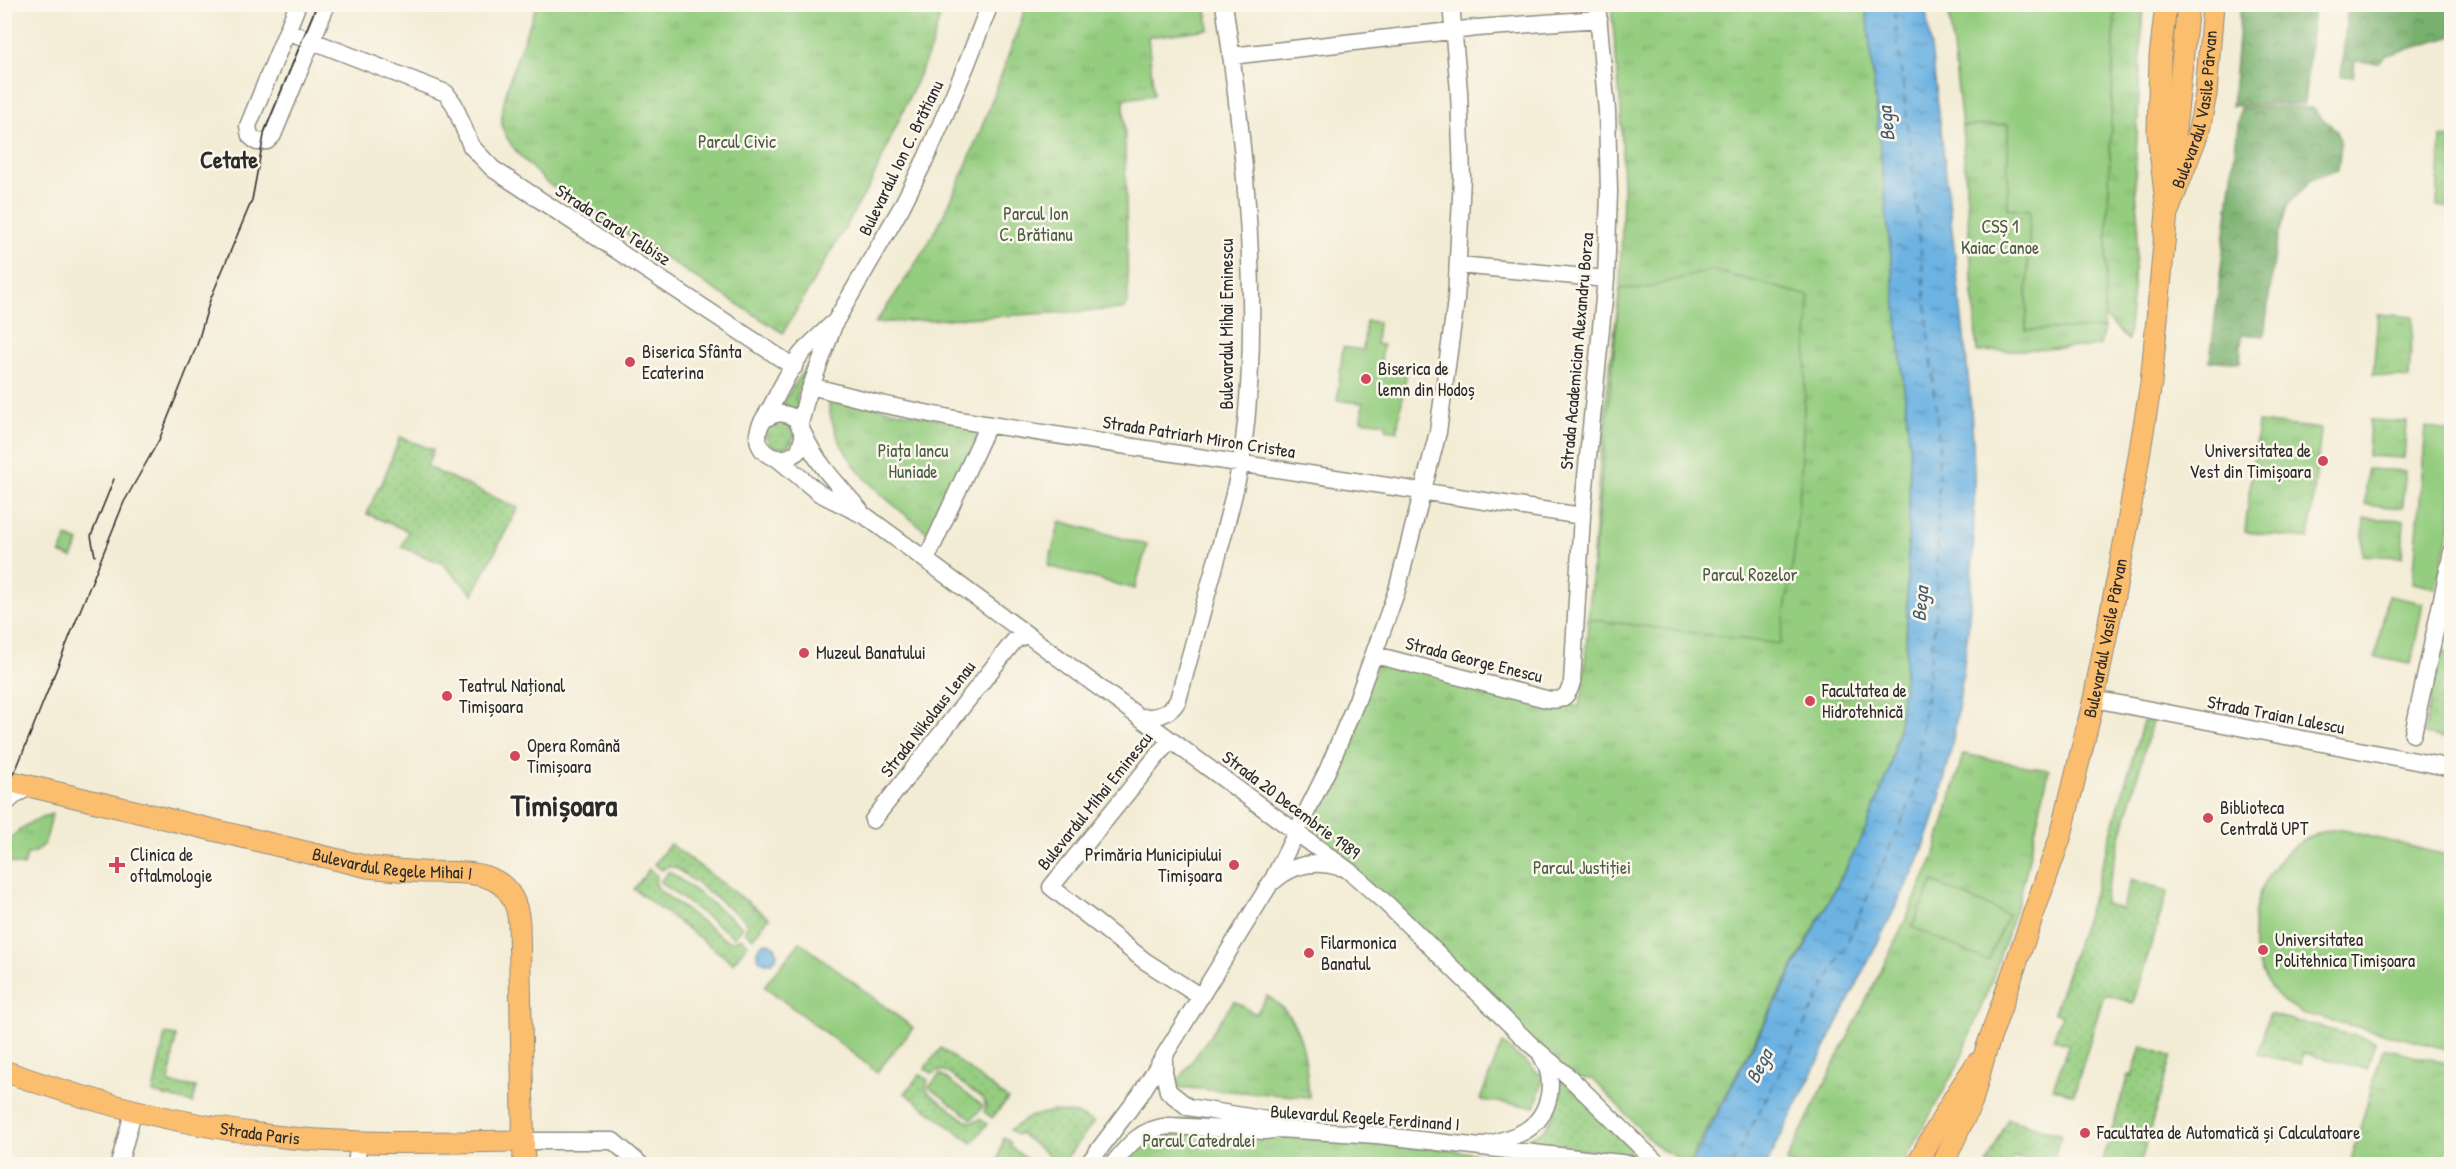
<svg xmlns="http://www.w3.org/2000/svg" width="2456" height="1169" font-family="'Patrick Hand',sans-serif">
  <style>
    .grass { fill: url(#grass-dots); stroke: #607c56; stroke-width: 1.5 }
    .forest { fill: url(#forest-crowns); stroke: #526e4c; stroke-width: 1.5 }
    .park { fill: url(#park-tufts); stroke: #607c56; stroke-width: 1.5 }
    .garden { fill: #95cd80; stroke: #607c56; stroke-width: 1.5 }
    .water { fill: url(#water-ripples); stroke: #4c6e86; stroke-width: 1.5 }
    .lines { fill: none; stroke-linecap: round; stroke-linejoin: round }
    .ferry { stroke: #425a6b; stroke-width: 1.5; stroke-dasharray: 8 6; stroke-linecap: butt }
    .minor-casing { stroke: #8f8c80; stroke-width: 19 }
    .major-casing { stroke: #8f8c80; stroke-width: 23 }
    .minor { stroke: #fff; stroke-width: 16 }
    .major { stroke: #fbbd6e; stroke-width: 21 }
    .tram { stroke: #2b2b2b; stroke-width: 1.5 }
    .poi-dot { fill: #d1495b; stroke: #fbf7ec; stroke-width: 2 }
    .labels { text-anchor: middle; stroke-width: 5; stroke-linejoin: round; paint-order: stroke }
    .street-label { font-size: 18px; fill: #2b2b2b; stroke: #fbf7ec }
    .park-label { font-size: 18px; fill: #4b5c44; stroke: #fbf7ec }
    .poi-label { font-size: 18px; fill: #2b2b2b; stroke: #fbf7ec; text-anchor: start }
    .water-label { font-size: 20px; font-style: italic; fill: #425a6b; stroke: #fbf7ec }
    .district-label { font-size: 24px; font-weight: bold; fill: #2b2b2b; stroke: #fbf7ec }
    .town-label { font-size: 30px; font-weight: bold; fill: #2b2b2b; stroke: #fbf7ec }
  </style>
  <defs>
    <pattern id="grass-dots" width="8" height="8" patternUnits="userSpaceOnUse" patternTransform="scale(1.5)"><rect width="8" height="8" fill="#95cd80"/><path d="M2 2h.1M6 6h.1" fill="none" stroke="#81b06f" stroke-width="1.8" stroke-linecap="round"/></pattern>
    <pattern id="forest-crowns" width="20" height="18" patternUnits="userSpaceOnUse" patternTransform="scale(1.5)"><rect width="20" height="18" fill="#78b06e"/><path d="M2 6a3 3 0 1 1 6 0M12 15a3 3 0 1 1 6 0" fill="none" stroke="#638f5b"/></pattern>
    <pattern id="park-tufts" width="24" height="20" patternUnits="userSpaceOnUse" patternTransform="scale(1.5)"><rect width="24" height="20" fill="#95cd80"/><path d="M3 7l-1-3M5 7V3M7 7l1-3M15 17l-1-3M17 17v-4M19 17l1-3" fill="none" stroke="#81b06f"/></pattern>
    <pattern id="water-ripples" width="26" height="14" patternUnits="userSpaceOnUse" patternTransform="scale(1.5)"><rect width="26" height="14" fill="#6cb2e2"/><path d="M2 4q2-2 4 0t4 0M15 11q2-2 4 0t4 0" fill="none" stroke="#5991b7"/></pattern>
  </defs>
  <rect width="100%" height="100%" fill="#fbf7ec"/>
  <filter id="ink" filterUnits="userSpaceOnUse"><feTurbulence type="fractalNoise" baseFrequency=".0167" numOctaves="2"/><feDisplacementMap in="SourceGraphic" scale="12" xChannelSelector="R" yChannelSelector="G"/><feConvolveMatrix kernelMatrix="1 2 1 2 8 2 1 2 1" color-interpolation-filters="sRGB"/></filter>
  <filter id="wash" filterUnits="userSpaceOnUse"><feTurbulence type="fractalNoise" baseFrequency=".008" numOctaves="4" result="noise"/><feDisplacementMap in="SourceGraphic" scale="24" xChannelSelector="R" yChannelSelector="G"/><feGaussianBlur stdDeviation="1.35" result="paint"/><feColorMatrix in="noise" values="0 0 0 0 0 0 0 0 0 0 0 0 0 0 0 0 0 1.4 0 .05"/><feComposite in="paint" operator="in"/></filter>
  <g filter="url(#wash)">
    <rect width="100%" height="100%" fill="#f3ecd5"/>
    <path class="grass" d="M2441,137L2451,138V208L2437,206Z
      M807,365L797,396V413L780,407Z
      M766 434a14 14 0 1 1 28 0a14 14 0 1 1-28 0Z
      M400,437L433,450L427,467L518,508L473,594L443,564L402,547L408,531L367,514L379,486H381Z
      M2439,649L2451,653L2441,709L2451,711V739L2424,734Z
      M2143,721L2152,722L2103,903L2122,909L2131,879L2168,891L2133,1003L2104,994L2074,1094L2053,1088L2069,1043L2053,1039L2062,1015L2054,1013L2096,887Z
      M670,844L769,918L753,938L745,932L747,926L744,919L676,868L668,866L662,870L654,864Z
      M649,869L657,876L655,882L659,890L726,940L735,941L741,938L748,944L733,963L634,889Z
      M2269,1014L2375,1041L2367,1069L2303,1053L2301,1064L2258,1054Z
      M165,1034L176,1036L169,1083L196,1087L193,1103L153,1093Z
      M2141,1046L2171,1056L2142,1158L2140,1164H2102L2128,1075L2132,1076Z
      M941,1048L1008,1099L992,1118L984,1112L986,1106L983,1099L945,1071H937L933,1074L925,1068Z
      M920,1074L928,1080L926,1088L930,1094L967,1121L974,1122L980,1119L987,1124L972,1143L905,1093Z
      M1559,1075L1643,1157L1517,1142C1525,1139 1536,1136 1543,1130C1556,1118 1561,1091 1559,1075Z
      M1053,1111L1075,1114L1094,1122L1062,1164H1056L1048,1159L1050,1156L1019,1133L1017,1135L1010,1130L1029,1117Z
      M2008,1119L2061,1135L2052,1164H2037L2013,1157L2010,1164H1987Z
      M1004,1137L1011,1143L1009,1146L1034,1164H997Z"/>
    <path class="forest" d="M2241,4L2314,5L2304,104L2232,106Z
      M2348,5H2451V37L2387,55L2379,63L2355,61L2353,77L2341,76Z
      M2303,107L2314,109C2319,119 2326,120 2334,128C2345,139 2339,156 2338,170L2312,179L2287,206L2276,245L2264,336L2242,334L2240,362L2210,361L2240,108Z"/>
    <path class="park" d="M1027,4L1205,5L1209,29L1148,37L1154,95L1124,99L1128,303L1124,309L875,323C900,289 924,253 944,214C977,147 1001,75 1027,4Z
      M537,5H943L931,48L871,183L783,333L547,183C532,167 511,151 503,129C495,106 528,29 537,5Z
      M1611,5H1866L1910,449L1906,659L1899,727L1889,771L1863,836L1689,1163L1660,1149L1652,1142L1593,1079L1569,1077L1300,834L1375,655L1579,707L1583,690L1603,421L1620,288L1623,192L1621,110Z
      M2115,5H2143L2135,179L2139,223L2128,340L2104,316Z
      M2008,124V208L2030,209L2026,329L2104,328L2100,346L1977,352L1962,126Z
      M2378,314L2413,317L2409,378L2373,375Z
      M838,399L981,428L932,536C886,499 835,464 828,401Z
      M2370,420L2407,422L2404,458L2368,456Z
      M2258,422L2321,429L2309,539L2245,532Z
      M2367,469L2405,471L2403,508L2365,505Z
      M2364,518L2404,520L2402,557L2362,555Z
      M67,537L79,542L72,558L60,553Z
      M1963,754L2049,770L2021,893L1993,977L1959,1063L1903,1164H1790L1786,1162L1897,938L1934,857Z
      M52,814C48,831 47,853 27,854L24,866L6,862L8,850L5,848V843C20,829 31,819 52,814Z
      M1267,996C1304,1018 1306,1059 1309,1097L1174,1087L1234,1001L1256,1014Z
      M1502,1043L1544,1077L1535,1107L1480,1100Z
      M2383,1048L2451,1064V1142L2441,1164H2350Z
      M1201,1115L1505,1158L1545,1164H1113L1148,1131Z"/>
    <path class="garden" d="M1948,5H2115L2104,328L2026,330L2030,210L2008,208V124L1962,126Z
      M1711,270L1809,296L1801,477L1794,554L1780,644L1588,619L1620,288L1642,289Z
      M1366,321L1378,322L1376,344L1383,345L1380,367L1407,370L1397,431L1386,429V423L1361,420L1363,403L1337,400L1343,347L1363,350Z
      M2426,427L2451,432V525L2436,588L2413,583Z
      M1060,521L1147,545L1135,589L1048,566Z
      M2388,596L2423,603L2411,664L2375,657Z
      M2339,829L2451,856V1050L2301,1013C2220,969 2248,839 2339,829Z
      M669,871L743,927L734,937L660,882Z
      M1933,882L2008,915L1988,961L1912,927Z
      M800,942L913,1028L877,1072L764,986Z
      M940,1074L983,1106L972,1119L929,1087Z"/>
    <path class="water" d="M1866,5H1925C1937,85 1945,167 1954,248C1961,312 1970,377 1973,442C1976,519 1973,596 1963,673C1955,737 1943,802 1918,862L1767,1164H1691L1863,836L1889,771L1899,727L1906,659L1910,449Z
      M757 953a10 10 0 1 1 20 0a10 10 0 1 1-20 0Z"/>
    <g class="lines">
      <path class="ferry" d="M1732,1164L1846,945L1914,794L1936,614L1939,441L1913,168L1893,4"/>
    </g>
  </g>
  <g filter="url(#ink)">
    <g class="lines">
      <defs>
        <path id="minor" d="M298,4L248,126L250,136L257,142L267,141L273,135L327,4
          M287,31L446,93L454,104L471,146L493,169L794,367
          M1231,56L1477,28L1599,19
          M1459,265L1606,279
          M811,386L881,404L965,421L1582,516
          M763,421C774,412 784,411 796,419L804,435L799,450C783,468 752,455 759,429C761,421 768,413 772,405C781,388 790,368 802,353C811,343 822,334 832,324
          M800,424L806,400L835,322L901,208L927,156L966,66L990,4
          M804,435C817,464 839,486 860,510
          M778,459L819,493L867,517L1353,874L1388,905L1530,1044L1569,1077L1658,1164
          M926,560L988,425
          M1375,655L1546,699C1562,702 1568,697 1572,682L1582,516L1606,279L1609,192L1607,111L1597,4
          M2094,699L2452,768
          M1141,717C1156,718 1170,715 1178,700C1191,652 1204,604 1218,555C1227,520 1238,485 1243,449C1262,306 1245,147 1224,4
          M2413,734L2452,552
          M1170,740L1051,887L1145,961L1201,997
          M4,805L16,794L32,786
          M873,820L1014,641L1026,634
          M1274,881C1293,864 1315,860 1339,867
          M1164,1058V1072L1168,1091L1188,1107L1267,1120L1278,1129
          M523,1141H613L640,1164
          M1484,1145C1498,1142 1512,1138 1525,1131C1551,1115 1557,1080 1541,1055
          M119,1164L134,1109
          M356,1164L359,1142
          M1088,1164L1140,1095L1273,879L1328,769L1357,700L1397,590L1438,432L1456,300L1462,177L1459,91L1451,4
          M1113,1164C1129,1144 1141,1129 1169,1126L1266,1131L1278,1129L1377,1135L1629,1164"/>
        <g id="major">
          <path d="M2171,170L2188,4"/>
          <path id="s1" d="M2169,209L2199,130L2206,94L2213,4"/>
          <path id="s2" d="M4,780L368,867C386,869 404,871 423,872C466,873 514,866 519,923L524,1164"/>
          <path id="s3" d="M4,1071C96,1104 195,1128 292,1138C369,1145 446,1142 523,1141"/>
          <path d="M1917,1164L1954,1098L1977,1063"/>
          <path id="s4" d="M1943,1164L1972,1101L1986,1050L2061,835L2094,699L2127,529L2151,383L2167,212L2158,133L2160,57L2166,4"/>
        </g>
      </defs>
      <use href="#minor" class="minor-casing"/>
      <use href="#major" class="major-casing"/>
      <use href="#minor" class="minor"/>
      <use href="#major" class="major"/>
      <path class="tram" d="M95,556L91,536L114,479
        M4,789L17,767L124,502L159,440L197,345L210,300L252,200L265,130L317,4"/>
    </g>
  </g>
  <g class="poi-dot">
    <circle cx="630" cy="362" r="6"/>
    <circle cx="1366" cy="379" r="6"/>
    <circle cx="2323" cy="461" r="6"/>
    <circle cx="804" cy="653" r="6"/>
    <circle cx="447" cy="696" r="6"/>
    <circle cx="1810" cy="701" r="6"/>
    <circle cx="515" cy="756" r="6"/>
    <circle cx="2208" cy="818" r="6"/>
    <path d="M114 856h6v6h6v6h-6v6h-6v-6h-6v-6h6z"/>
    <circle cx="1234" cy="865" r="6"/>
    <circle cx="2263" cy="950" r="6"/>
    <circle cx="1309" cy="953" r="6"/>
    <circle cx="2085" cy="1133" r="6"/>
  </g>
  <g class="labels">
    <g class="street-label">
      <text dy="6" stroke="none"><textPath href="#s1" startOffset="104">Bulevardul Vasile Pârvan</textPath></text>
      <text transform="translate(901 158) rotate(-64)" y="6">Bulevardul Ion C. Brătianu</text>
      <text transform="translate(613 225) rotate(33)" y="6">Strada Carol Telbisz</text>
      <text transform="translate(1227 324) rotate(-90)" y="6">Bulevardul Mihai Eminescu</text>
      <text transform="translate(1577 351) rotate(-85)" y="6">Strada Academician Alexandru Borza</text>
      <text transform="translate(1199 437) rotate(9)" y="6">Strada Patriarh Miron Cristea</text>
      <text dy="6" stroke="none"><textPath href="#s4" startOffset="552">Bulevardul Vasile Pârvan</textPath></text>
      <text transform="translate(1474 660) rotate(14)" y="6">Strada George Enescu</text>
      <text transform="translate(2276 715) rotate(11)" y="6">Strada Traian Lalescu</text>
      <text transform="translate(928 719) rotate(-52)" y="6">Strada Nikolaus Lenau</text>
      <text transform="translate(1095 801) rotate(-51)" y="6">Bulevardul Mihai Eminescu</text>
      <text transform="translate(1291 805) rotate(37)" y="6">Strada 20 Decembrie 1989</text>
      <text dy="6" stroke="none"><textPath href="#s2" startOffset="398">Bulevardul Regele Mihai I</textPath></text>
      <text transform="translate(1365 1118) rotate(4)" y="6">Bulevardul Regele Ferdinand I</text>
      <text dy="6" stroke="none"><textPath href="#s3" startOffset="264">Strada Paris</textPath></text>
    </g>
    <g class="park-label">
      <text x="737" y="148">Parcul Civic</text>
      <text x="1036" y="220">Parcul Ion<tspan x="1036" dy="21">C. Brătianu</tspan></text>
      <text x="2000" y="233">CSȘ 1<tspan x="2000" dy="21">Kaiac Canoe</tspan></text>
      <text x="913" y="457">Piața Iancu<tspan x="913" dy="21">Huniade</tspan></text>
      <text x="1750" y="581">Parcul Rozelor</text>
      <text x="1582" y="874">Parcul Justiției</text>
      <text x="1199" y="1147">Parcul Catedralei</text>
    </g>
    <g class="poi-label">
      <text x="642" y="358">Biserica Sfânta<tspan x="642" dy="21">Ecaterina</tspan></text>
      <text x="1378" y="375">Biserica de<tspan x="1378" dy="21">lemn din Hodoș</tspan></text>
      <text x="2311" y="457" text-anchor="end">Universitatea de<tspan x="2311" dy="21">Vest din Timișoara</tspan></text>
      <text x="816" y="659">Muzeul Banatului</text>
      <text x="459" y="692">Teatrul Național<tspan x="459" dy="21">Timișoara</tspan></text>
      <text x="1822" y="697">Facultatea de<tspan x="1822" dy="21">Hidrotehnică</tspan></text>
      <text x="527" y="752">Opera Română<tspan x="527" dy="21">Timișoara</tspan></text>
      <text x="2220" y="814">Biblioteca<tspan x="2220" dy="21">Centrală UPT</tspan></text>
      <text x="130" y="861">Clinica de<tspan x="130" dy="21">oftalmologie</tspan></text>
      <text x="1222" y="861" text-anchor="end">Primăria Municipiului<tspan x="1222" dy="21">Timișoara</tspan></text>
      <text x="2275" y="946">Universitatea<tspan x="2275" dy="21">Politehnica Timișoara</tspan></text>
      <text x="1321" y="949">Filarmonica<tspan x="1321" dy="21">Banatul</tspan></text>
      <text x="2097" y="1139">Facultatea de Automatică și Calculatoare</text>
    </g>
    <g class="water-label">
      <text transform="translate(1886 124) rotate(-96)" y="7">Bega</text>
      <text transform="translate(1920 604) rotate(-85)" y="7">Bega</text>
      <text transform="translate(1759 1066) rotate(-63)" y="7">Bega</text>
    </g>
    <g class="district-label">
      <text x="229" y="168">Cetate</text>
    </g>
    <g class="town-label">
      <text x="564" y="816">Timișoara</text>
    </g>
  </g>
  <rect width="2456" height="1169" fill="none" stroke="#fbf7ec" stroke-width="24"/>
</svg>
